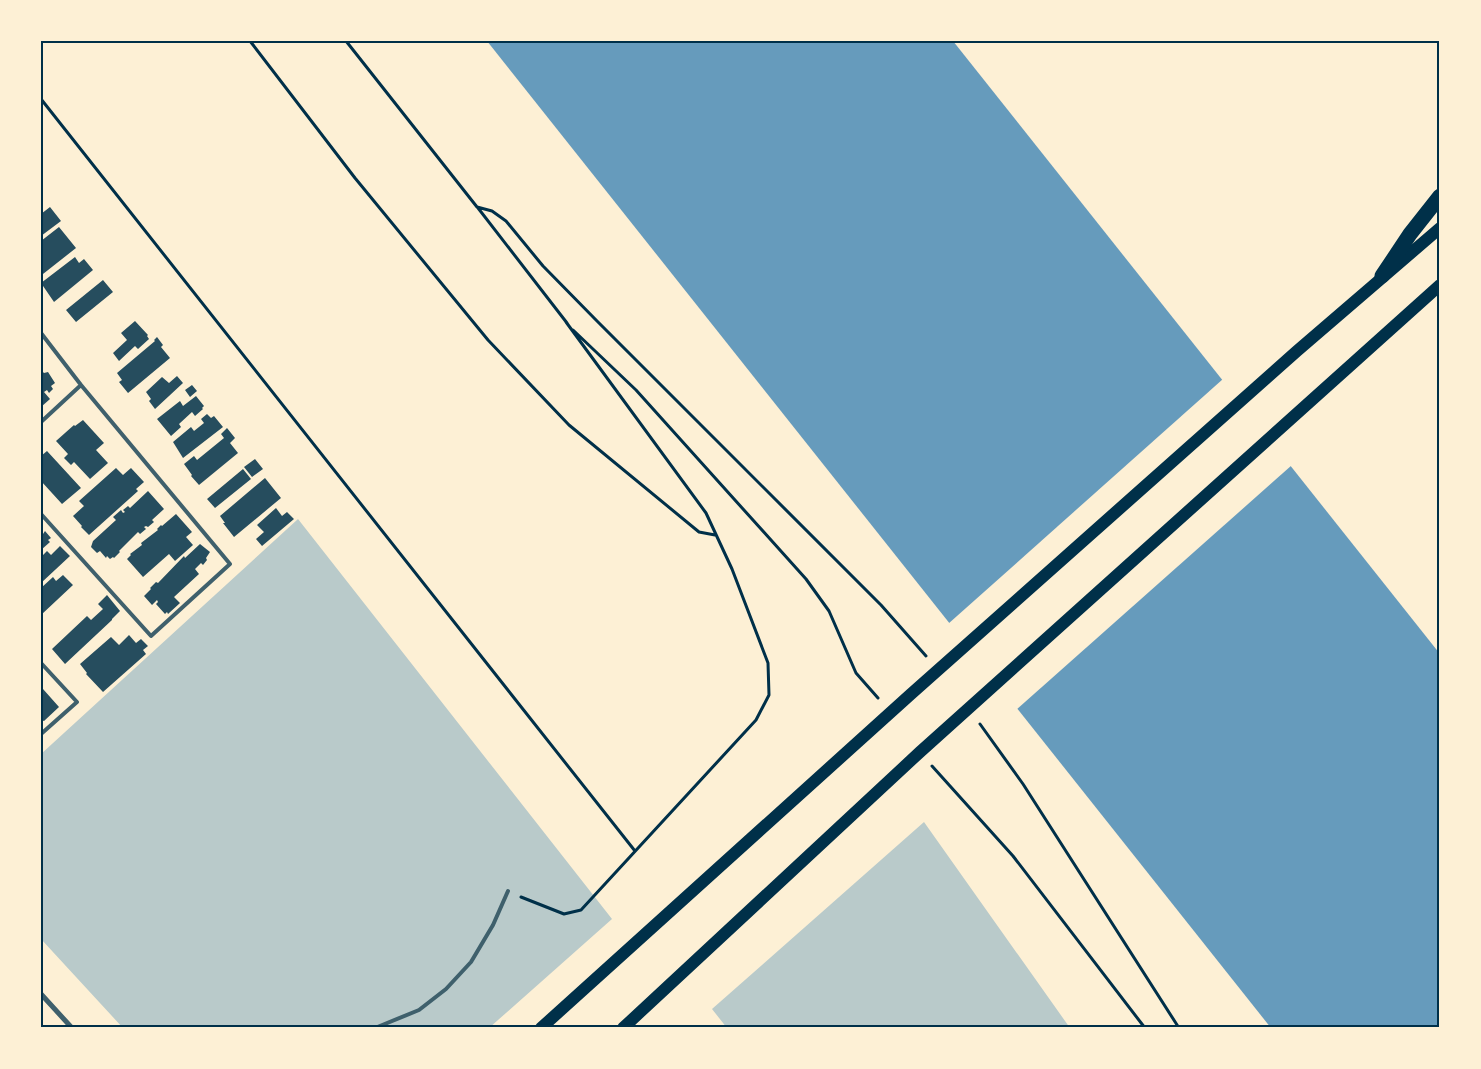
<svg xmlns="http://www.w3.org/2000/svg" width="1481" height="1069" font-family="'Asap Condensed',sans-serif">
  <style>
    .green { fill: #b9caca }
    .water { fill: #669bbc }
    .pier { fill: #fdf0d5 }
    .building { fill: #264d5e }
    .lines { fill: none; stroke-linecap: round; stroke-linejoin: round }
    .path { stroke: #003049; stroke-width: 3 }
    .service { stroke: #3f606c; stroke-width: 4 }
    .minor { stroke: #3f606c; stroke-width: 5 }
    .primary { stroke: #003049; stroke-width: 12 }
    .motorway { stroke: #003049; stroke-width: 15 }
    .neatline { fill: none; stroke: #003049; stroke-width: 2 }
  </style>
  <rect width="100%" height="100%" fill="#fdf0d5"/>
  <path class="green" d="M298,519L612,919L489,1028H123L41,939V754Z
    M924,822L1070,1028H727L712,1009Z"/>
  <path class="water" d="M487,41H953L1440,654V1028H1271Z"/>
  <path class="pier" d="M1223,379L1292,465L1016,710L948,624Z"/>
  <path class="building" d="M50,207L61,221L41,236V214Z
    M59,227L76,248L43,274L41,272V241Z
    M75,257L79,263L84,259L93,270L54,302L41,283Z
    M103,280L113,292L76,322L66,310Z
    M135,321L148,335L147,336L149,339L138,349L135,346L119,361L113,353L127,340L121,333Z
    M157,337L163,345L161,347L170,358L128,393L119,382L122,380L117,373L155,341L154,340Z
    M41,370L44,373L48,372L55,383L51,386L53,389L49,393L47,390L44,392L50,399L41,407Z
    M177,376L183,383L155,409L149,401L151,399L146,392L162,377L169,383Z
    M192,385L197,391L190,397L185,390Z
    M196,396L204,406L202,408L203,409L195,416L192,412L179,424L181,427L171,436L157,419L180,401L183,406Z
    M207,414L211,418L214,416L223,427L183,458L173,442L191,427L194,431L204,423L201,419Z
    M83,420L104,443L96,450L108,463L90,479L74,462L71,465L64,458L68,454L56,441L74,425L75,426Z
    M227,428L235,438L230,443L238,453L199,485L191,476L192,475L184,464L194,456L197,460L224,438L221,434Z
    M47,451L81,488L62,504L41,481V456Z
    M255,459L263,469L252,477L244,467Z
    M116,468L123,475L131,468L144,482L136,489L138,491L89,535L81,527L82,526L73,516L84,506L79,501Z
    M243,469L251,479L215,508L207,499Z
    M265,478L281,498L234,537L223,523H225L220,516Z
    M148,491L164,509L152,520L154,522L148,527L146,526L144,527L146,529L140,534L138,532L119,551L120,552L114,558L113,557L110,559L107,556L106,558L100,551L97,553L91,547L93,541L116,520L113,517L121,510L123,513L125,512L123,510L128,506L130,508Z
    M276,508L282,516L287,512L294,519L262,546L256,539L264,532L257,525Z
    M176,514L192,532L186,537L193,545L175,561L169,554L143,577L127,559L131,555L130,554L142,545L141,543L158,530L157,529L161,525L162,526Z
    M45,531L51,538L48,540L50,542L41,550V532L43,534Z
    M200,544L210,552L206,558L207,560L203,565L201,563L195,569L199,574L174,597L180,603L168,614L167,612L165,614L156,604L158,602L157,600L152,605L144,596L151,589L150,588L156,582L158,583L184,556L185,558Z
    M60,546L70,556L41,583V563L43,561L41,557L47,551L51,555Z
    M63,575L73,585L41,615V588L53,577L56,581Z
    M107,595L120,611L112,619V620L65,664L52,649L87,616L91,620L103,609L98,604Z
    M129,635L136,643L141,639L148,646L143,650L146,654L103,692L86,674L87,673L80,664L111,637L119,645Z
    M43,689L59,707L44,721L41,720V690Z"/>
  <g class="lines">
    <path class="path" d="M250,41L355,178L488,340L569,425L699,532L715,535
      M346,41L477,207L492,211L506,221L543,266L597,321L881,605L926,656
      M41,99L635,851
      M478,208L567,323
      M573,330L636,390L806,579L829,611L856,673L878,698
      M980,724L1023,784L1179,1028
      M932,766L1013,856L1145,1028
      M521,897L564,914L581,910L756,720L769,695L768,663L732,569L706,513L566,322"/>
    <path class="service" d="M41,333L81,385L230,564L151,636L41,514
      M41,422L81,385
      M41,663L77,702L41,734
      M375,1028L419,1010L446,989L471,962L493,925L508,891"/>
    <path class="minor" d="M41,994L72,1028"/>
    <path class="primary" d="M541,1028L911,694L1297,351L1440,228
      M623,1028L920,752L1440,285"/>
    <path class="motorway" d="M1382,276L1410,234L1440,196"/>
  </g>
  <rect width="1481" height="1069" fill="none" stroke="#fdf0d5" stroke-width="85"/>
  <rect x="42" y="42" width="1396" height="984" class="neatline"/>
</svg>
